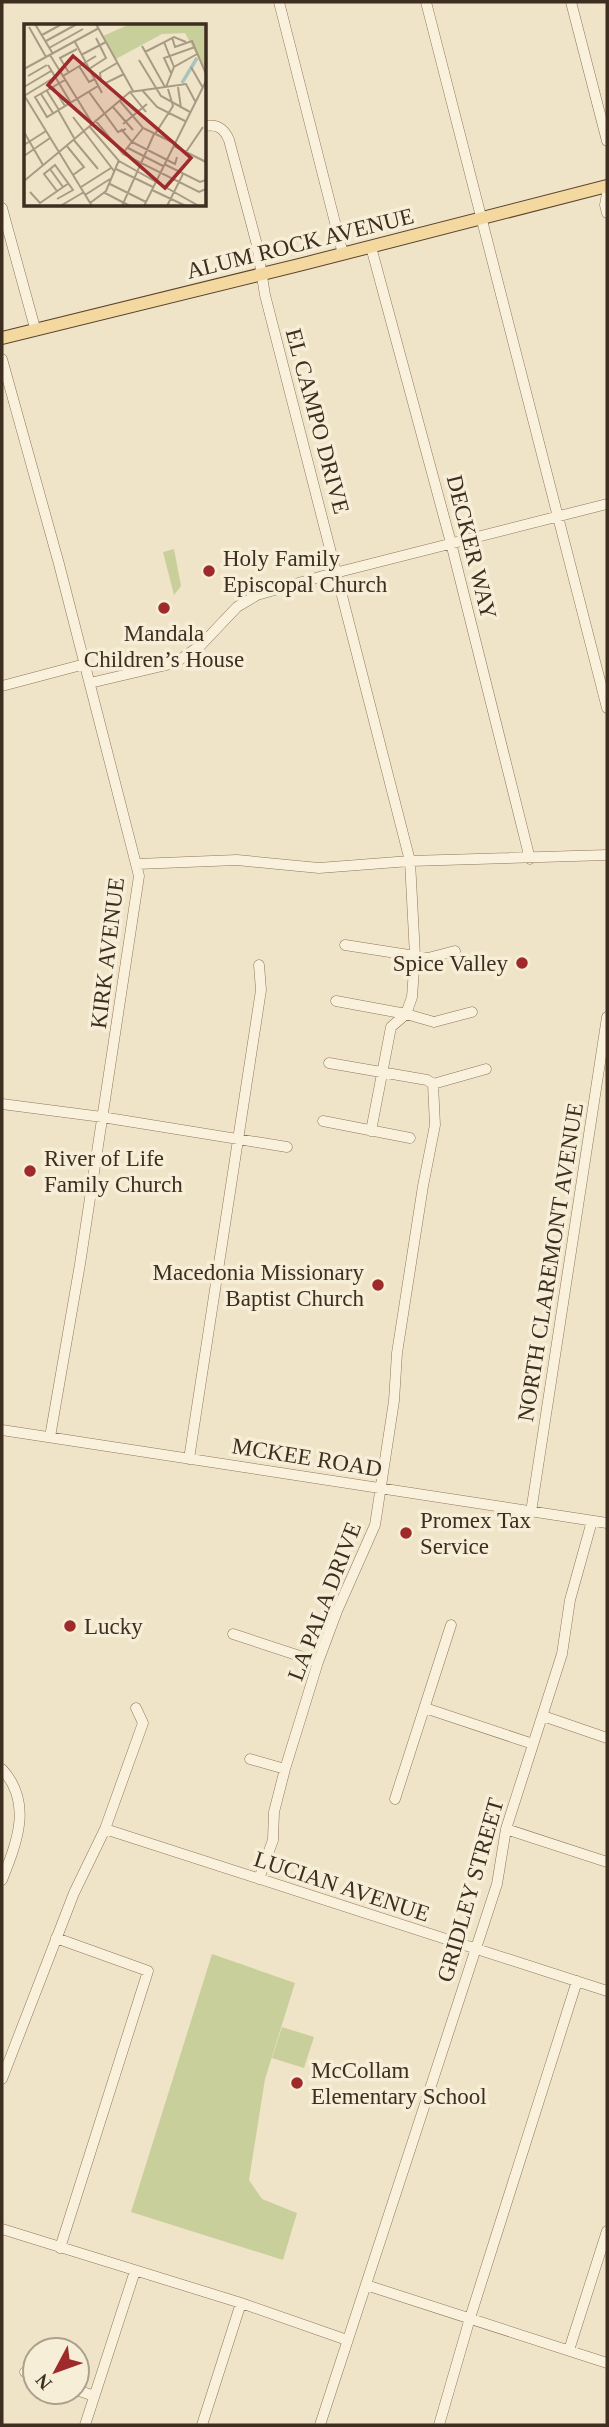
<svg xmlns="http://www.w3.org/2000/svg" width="609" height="2427" font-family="Georgia,serif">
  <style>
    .green { fill: #c9cf9b }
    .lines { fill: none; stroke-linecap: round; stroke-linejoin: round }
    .minor-casing { stroke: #8d765c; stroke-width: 11 }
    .major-casing { stroke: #5b4430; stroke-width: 14 }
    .minor { stroke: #faf1dc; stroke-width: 10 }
    .major { stroke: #f3d9a0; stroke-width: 12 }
    .poi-dot { fill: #9e2a2b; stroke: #f7eed8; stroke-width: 2.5 }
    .labels { text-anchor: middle; stroke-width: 7; stroke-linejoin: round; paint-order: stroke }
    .street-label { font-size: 23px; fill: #3d2e20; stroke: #f7eed8 }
    .poi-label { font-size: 23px; fill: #3d2e20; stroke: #f7eed8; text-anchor: start }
    .inset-river { fill: none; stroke: #a9c4bc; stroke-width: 3.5 }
    .inset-road { fill: none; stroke: #a89b85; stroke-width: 2 }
    .view { fill: #9e2a2b; fill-opacity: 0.15; stroke: #9e2a2b; stroke-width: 3.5 }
    .inset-edge { fill: none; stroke: #3d2e20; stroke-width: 3.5 }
  </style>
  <rect width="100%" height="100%" fill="#f0e4c8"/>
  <path class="green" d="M174,549L181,586L174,595L163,552Z
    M212,1954L295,1983L265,2079L249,2180L262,2199L297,2213L283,2260L131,2212Z
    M282,2027L314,2037L304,2068L272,2058Z"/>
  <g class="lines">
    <defs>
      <path id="minor" d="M279,2L343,254
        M426,2L607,708
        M571,2L607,141
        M205,126C217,124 224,128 229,140L257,245L265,295L410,861L415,956L412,997L406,1014L391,1027L371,1131
        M607,194L605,205L607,213
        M2,208L35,328
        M371,247L451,543L530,859
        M2,359L59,564L139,876L80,1264L50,1437
        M90,683L175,663L201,645L237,607L257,595L323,576L607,504
        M2,686L85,664
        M137,864L237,860L319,868L410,861L607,855
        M345,945L428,958L455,951
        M336,1001L406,1014L434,1022L472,1012
        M433,1084L486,1069
        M2,1104L102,1117L287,1147
        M323,1121L410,1138
        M2,1430L607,1523
        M189,1459L261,990L259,965
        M531,1512L607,1017
        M233,1634L318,1662
        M425,1708L533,1744
        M543,1716L607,1738
        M250,1759L285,1769
        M2,1769C33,1803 17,1842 2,1880
        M395,1799L451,1625
        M105,1829L607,1991
        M506,1829L607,1862
        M259,1879L273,1840L274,1812L285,1769L318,1662L337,1611L375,1525L394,1401L397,1353L423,1186L435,1125L433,1084L427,1080L329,1063
        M56,1938L148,1971L60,2248
        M2,2079L74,1893L105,1829L143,1723L136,1708
        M2,2229L241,2303L347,2340
        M366,2285L607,2363
        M569,2350L607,2231
        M25,2372L35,2375
        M77,2390L94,2396
        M85,2425L135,2271
        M202,2425L241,2303
        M320,2425L497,1884L506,1829L562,1654L570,1600L592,1521
        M439,2425L470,2318L577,1981"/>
      <path id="major" d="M2,338L303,264L607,186"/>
    </defs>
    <use href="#minor" class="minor-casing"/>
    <use href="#major" class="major-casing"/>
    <use href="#minor" class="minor"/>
    <use href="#major" class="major"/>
  </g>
  <g class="poi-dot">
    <circle cx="209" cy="571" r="7"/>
    <circle cx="164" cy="608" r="7"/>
    <circle cx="522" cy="963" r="7"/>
    <circle cx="30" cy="1171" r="7"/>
    <circle cx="378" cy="1285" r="7"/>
    <circle cx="406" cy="1533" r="7"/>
    <circle cx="70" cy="1626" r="7"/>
    <circle cx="297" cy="2083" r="7"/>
  </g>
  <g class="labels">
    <g class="street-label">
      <text transform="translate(300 243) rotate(-14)" y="8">ALUM ROCK AVENUE</text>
      <text transform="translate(318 421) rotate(75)" y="8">EL CAMPO DRIVE</text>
      <text transform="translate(472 547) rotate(76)" y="8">DECKER WAY</text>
      <text transform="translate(107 953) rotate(-83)" y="8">KIRK AVENUE</text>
      <text transform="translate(550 1262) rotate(-81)" y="8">NORTH CLAREMONT AVENUE</text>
      <text transform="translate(307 1457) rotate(9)" y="8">MCKEE ROAD</text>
      <text transform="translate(324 1601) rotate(-69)" y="8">LA PALA DRIVE</text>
      <text transform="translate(342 1886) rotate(18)" y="8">LUCIAN AVENUE</text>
      <text transform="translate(470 1890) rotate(-74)" y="8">GRIDLEY STREET</text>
    </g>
    <g class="poi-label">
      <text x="223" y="566">Holy Family<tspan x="223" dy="26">Episcopal Church</tspan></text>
      <text x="164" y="641" text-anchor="middle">Mandala<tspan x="164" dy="26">Children’s House</tspan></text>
      <text x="508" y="971" text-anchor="end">Spice Valley</text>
      <text x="44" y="1166">River of Life<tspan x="44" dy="26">Family Church</tspan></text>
      <text x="364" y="1280" text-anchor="end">Macedonia Missionary<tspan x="364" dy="26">Baptist Church</tspan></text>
      <text x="420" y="1528">Promex Tax<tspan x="420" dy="26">Service</tspan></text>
      <text x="84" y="1634">Lucky</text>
      <text x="311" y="2078">McCollam<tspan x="311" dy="26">Elementary School</tspan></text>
    </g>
  </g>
  <g transform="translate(24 24)">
    <rect width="182" height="182" fill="#f0e4c8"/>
    <path d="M106,0H182V48L161,9L138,10L92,35L79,12Z" fill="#c9cf9b"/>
    <path class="inset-river" d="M158,59L173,34"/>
    <path class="inset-road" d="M11,0L29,30M72,0L109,67M5,3L22,33M18,11L38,0M148,13L151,23L168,17L182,50M22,17L53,0M51,18L78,69M140,18L150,43M118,22L141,63M25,24L59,5M121,28L150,13L162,18M26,31L68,99M57,31L82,18M115,36L137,72L166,88M93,39L76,49L77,57L82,59L100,50M24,41L47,79M55,42L65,58L71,55M167,43L179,64M0,45L75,4M65,45L82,34L72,14M45,49L36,34L53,25M147,49L140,34L171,23M4,52L23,41M39,52L72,32M41,56L11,73L23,93L74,62M0,63L27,47M29,63L41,82M142,63L150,43L173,30M154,63L157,84M118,66L133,83L161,97M23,67L35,86M65,68L94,108L102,105M106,68L122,88M17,70L29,89M0,71L68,182M0,72L31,53M95,76L119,104L150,119M88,82L109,106M34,86L50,114M49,93L90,147M71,96L99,130L175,168L182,165M99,100L123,80M65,102L95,137L175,182M97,105L108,118L151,140L153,133M0,108L19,141M131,110L149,82L144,65M49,115L74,145M0,121L22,107M42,121L60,143L49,151M150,122L182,138M104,124L139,142M35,128L106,68L162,60L171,77M162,128L179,103M99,129L119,104M0,132L26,114M140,140L176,158L182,156M26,145L39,163M92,145L129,163M0,157L35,128M86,160L122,178M57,163L87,144M128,166L162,182M33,167L20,150L31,141L49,166L33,175M6,168L16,179L45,159M81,169L106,182M61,171L86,155M66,179L82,167L95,136M38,181L60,168M98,182L130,110M120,182L182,57M143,182L159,150"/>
    <path class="view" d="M49,32L167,134L141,164L24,61Z"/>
    <rect width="182" height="182" class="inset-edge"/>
  </g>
  <rect width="609" height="2427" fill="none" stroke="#3d2e20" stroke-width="7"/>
  <g transform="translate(56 2371) rotate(229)"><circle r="33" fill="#f7eed8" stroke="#ada18e" stroke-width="2"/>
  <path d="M0-5L12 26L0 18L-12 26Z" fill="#9e2a2b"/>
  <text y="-10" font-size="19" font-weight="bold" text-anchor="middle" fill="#3d2e20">N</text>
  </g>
</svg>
